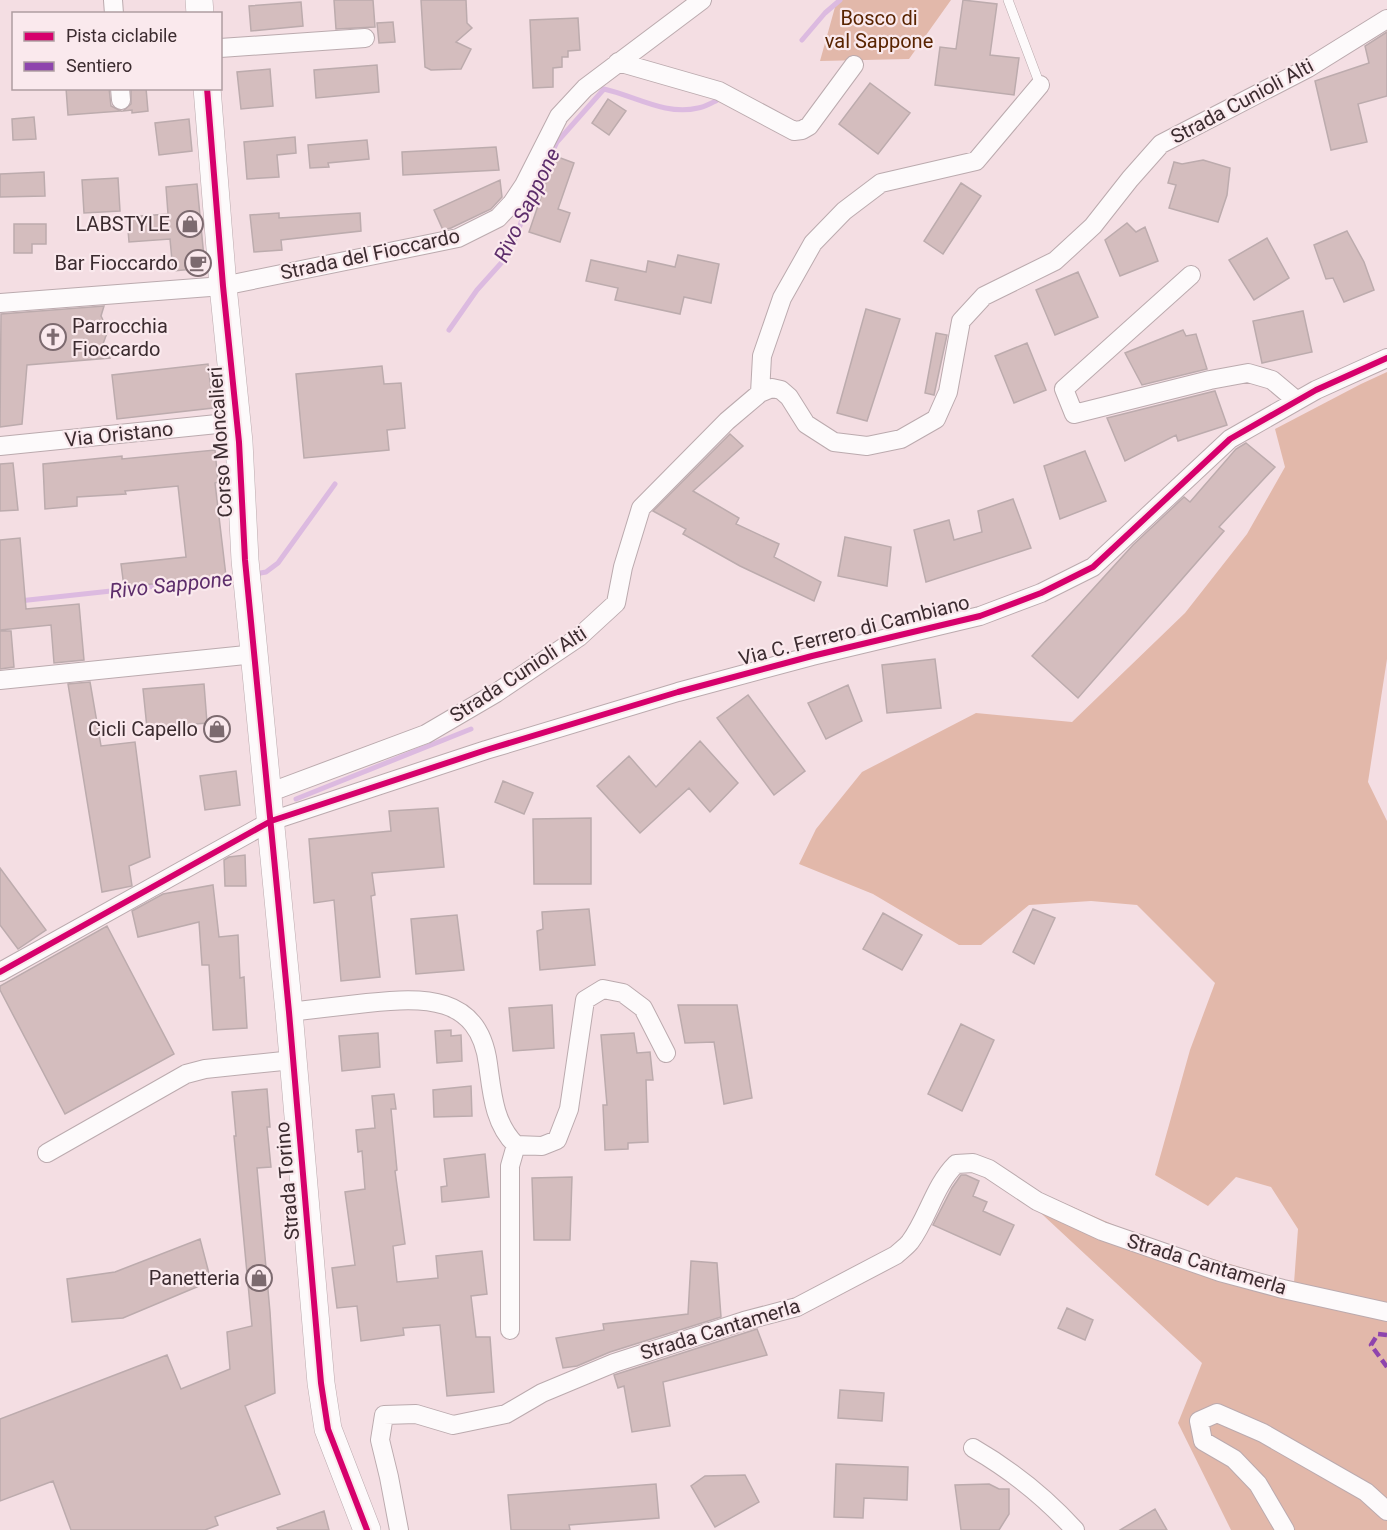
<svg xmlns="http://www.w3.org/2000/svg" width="1387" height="1530" font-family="Roboto,sans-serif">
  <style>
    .forest { fill: #e2b8aa }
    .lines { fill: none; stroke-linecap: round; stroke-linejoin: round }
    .stream { stroke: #dcbae0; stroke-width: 5 }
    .building { fill: #d4bdbe; stroke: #bcabad; stroke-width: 1.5 }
    .service-casing { stroke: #bbaaae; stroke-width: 10 }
    .minor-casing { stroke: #bbaaae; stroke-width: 20 }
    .secondary-casing { stroke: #bbaaae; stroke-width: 28 }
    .service { stroke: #fdfafb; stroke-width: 9 }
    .minor { stroke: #fdfafb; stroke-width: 18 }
    .secondary { stroke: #fdfafb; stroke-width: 27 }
    .quiet { stroke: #8e44ad; stroke-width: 4.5; stroke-dasharray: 9 4.5; stroke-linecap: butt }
    .cycleway-casing { stroke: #fae9ed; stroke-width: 10 }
    .cycleway { stroke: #d6006c; stroke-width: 6 }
    .labels { text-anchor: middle; stroke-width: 4.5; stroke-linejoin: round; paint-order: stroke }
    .park-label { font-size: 20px; fill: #592401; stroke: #fae9ed }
    .street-label { font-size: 20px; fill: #3c2c30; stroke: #fae9ed }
    .poi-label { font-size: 20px; fill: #3c2c30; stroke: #fae9ed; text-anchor: end }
    .water-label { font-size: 21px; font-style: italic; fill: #5d2d6b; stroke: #fae9ed }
  </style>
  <rect width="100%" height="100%" fill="#f4dee3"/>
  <path class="forest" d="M837,0H951L909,59L820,61Z
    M1387,372V659L1368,782L1387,821V1530H1231L1178,1423L1202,1363L1000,1175L1146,1239L1294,1283L1298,1229L1271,1187L1236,1177L1208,1206L1155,1175L1190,1050L1215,983L1137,905L1091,901L1029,905L981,945H959L873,894L799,864L816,829L862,772L976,713L1072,722L1185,613L1247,534L1285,467L1275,429L1361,384Z"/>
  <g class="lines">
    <path class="stream" d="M802,40L825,13L840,0
      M449,330L477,290L503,261L517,235L526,207L557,142L604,89C635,96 666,116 698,108C704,107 711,103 716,101
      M255,574L266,572L278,563L335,484
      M19,601L240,577
      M296,799L471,729"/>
  </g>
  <path class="building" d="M334,0H373L375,27L336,29Z
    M421,0H466L467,23L472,28L456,42L471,49L461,69L431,70L425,67Z
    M963,0L997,4L990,55L1019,58L1014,95L935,85L940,47L956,49Z
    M301,2L303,26L251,31L249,6Z
    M578,18L580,50L568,51V57H562V67L553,68V87L533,88L530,20Z
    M393,22L395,42L379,43L377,23Z
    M1387,32V96L1358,104L1367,142L1331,150L1315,81L1369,63L1365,46Z
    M377,65L379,92L316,98L314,70Z
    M270,69L273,106L241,109L237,72Z
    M870,83L910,113L878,154L839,124Z
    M66,88H109L111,106L121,111L68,115Z
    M131,88H146L148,111L132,113V110L123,111L131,104Z
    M608,99L626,111L609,135L592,123Z
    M34,117L36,139L13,140L12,119Z
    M189,119L192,151L159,155L155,123Z
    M295,137L296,153L277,155L279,177L247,179L244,142Z
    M367,140L369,159L328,163L329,167L310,168L308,145Z
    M496,147L499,170L403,175L402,152Z
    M555,156L574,163L558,209L570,213L560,242L529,232Z
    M1203,160L1230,168L1227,195L1218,222L1169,208L1176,185L1168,183L1174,162L1182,164Z
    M44,172L45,196L0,197V174Z
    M118,178L120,211L84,213L82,180Z
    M500,180L502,197L491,209L451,228L443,230L434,210Z
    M961,183L981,196L943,254L924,241Z
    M197,184L205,268L173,271L170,239L129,242L127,217L168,214L166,187Z
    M279,213V218L360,213L361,231L281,240L282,250L254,252L250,215Z
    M1127,223L1136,232L1145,227L1158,261L1120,276L1105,240Z
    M14,224H46V244H32V253H14Z
    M1347,231L1364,262L1374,290L1344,302L1333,278L1326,279L1314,245Z
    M1267,238L1289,278L1254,300L1229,260Z
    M678,255L719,264L711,303L684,297L680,314L615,300L618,288L586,281L591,260L646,272L648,261L675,267Z
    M1078,272L1098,317L1055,335L1036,290Z
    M104,306L101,316L108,330L103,344L110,358L27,365L22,424L0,427L1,314Z
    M866,309L900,319L867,421L837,413Z
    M1303,311L1312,352L1262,363L1253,321Z
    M1183,330L1186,336L1196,334L1207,369L1142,385L1125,353Z
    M936,333L947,335L934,395L925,393Z
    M1027,343L1046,390L1014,403L995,356Z
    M208,364L213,408L117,419L112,375Z
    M382,366L384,384L401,383L405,428L387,430L389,450L304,458L296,374Z
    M1215,391L1227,425L1178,441L1176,435L1125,461L1107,418Z
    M730,434L743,446L693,491L739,518L736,524L779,544L774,557L821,582L814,601L740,566L683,534L686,529L653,511Z
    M1246,443L1275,467L1219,527L1224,531L1078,698L1032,656L1133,545L1184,497L1190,502L1236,449Z
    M215,450L218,482L215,483L226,576L124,587L121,564L186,557L178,486L125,491L126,494L77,497V506L45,509L43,464L122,456V459Z
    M1085,451L1106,501L1060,519L1044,466Z
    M13,463L18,510L0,511V464Z
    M1013,499L1031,548L926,582L914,530L949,520L954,540L982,532L978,511Z
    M845,537L891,547L887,586L838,576Z
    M20,538L26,609L79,604L84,660L54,663L51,625L0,630V540Z
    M0,631H11L14,667L0,669Z
    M935,659L941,708L887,713L882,665Z
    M90,682L101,746L135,742L150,857L129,866L132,886L102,892L68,684Z
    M204,684L207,723L147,728L143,689Z
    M848,685L862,721L826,739L808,703Z
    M748,695L805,771L774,795L717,718Z
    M700,741L738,783L710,812L689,788L640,833L597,786L629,756L656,787Z
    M236,771L240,805L205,810L200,776Z
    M503,781L533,793L524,814L495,802Z
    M438,808L444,867L372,873L375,895L371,896L380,977L341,981L334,900L314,903L309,839L391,831L389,811Z
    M591,818V884H534L533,819Z
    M245,855L246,886H225L224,860L229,857Z
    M0,868L46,930L18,949L0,925Z
    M213,885L219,937L238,935L240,978L244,977L247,1028L213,1030L209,965H202L199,922L138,937L132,911L163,894Z
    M589,909L595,965L540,970L537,931L543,929L542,912Z
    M1033,909L1055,918L1034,964L1013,952Z
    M883,913L922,935L902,970L863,949Z
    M457,915L464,970L416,974L411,919Z
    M107,926L174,1054L65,1114L0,990V986Z
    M552,1005L554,1048L513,1051L509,1008Z
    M678,1005H737L752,1098L724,1104L714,1042L685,1043Z
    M961,1024L994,1040L962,1111L928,1094Z
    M451,1030V1036L461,1035L462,1061L437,1063L435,1031Z
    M378,1033L380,1067L342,1071L339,1036Z
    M634,1033L637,1053L650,1052L653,1080H646L648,1142L628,1143V1149L605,1150L603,1105H607L601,1035Z
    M471,1086L472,1116L434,1117L433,1090Z
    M267,1089L270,1127H267L271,1167L257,1168L270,1312L275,1393L245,1406L280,1494L215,1517L218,1525L205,1530H71L53,1481L0,1501V1419L167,1355L181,1389L230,1369L227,1332L252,1326L234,1136H236L232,1092Z
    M394,1094L396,1109H391L397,1170L395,1171L405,1244L393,1246L397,1282L438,1278L436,1256L482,1251L487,1294L471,1296L476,1337H490L494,1392L447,1396L440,1325L403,1328L404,1335L361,1341L357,1306L337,1308L332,1268L355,1265L345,1192L365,1189L362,1151L358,1152L356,1130L375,1128L372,1096Z
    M485,1154L489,1197L442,1202L441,1187L447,1186L444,1159Z
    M961,1175H966L979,1181L973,1196L987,1202L983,1211L1014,1225L1000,1255L933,1225L952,1188Z
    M572,1177L570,1240H534L532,1178Z
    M200,1239L211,1281L123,1318L72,1322L67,1279L115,1272Z
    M691,1261L717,1263L721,1317L610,1352L577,1366L563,1368L556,1338L604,1330L603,1324L688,1314Z
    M1067,1308L1093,1320L1085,1340L1058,1328Z
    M757,1329L767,1355L663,1382L670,1426L632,1432L624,1386L618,1388L614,1375Z
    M840,1390L884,1393L882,1421L838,1418Z
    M836,1464L908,1467L907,1500L864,1498L863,1518L834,1517Z
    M745,1475L759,1502L715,1527L691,1486L705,1476Z
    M656,1484L659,1518L569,1525L570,1530H511L508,1495Z
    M989,1484L999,1489H1009V1514L999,1530H961L955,1485Z
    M1155,1509L1167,1530H1120Z
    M324,1511L329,1530H278L277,1528Z"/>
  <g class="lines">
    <defs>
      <path id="service" d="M1008,0L1040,85"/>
      <path id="minor" d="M113,0L114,14
        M220,48L365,38
        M618,62L719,91L794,131L802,130L809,126L854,65
        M120,88L121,100
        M1191,275L1064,389L1074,414L1210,380L1248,373L1272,380L1297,401
        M0,303L223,286L458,238L498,218L512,203L524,185L559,116L585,88L702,0
        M760,393L762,356L782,298L813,243L844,211L881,183L976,161L1040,85
        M0,446L237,422
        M0,680L256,654
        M268,793L426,734L496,693L579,637L616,603L623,567L641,508L727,421L760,393L772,388L781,390L789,397L806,424L834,442L867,446L901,439L936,419L948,392L961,321L984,296L1055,261L1093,226L1130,179L1161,144L1308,68L1387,19
        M0,972L271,821L486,750L678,692L812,656L980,616L1041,593L1093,567L1230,439L1316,390L1387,358
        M289,1012C315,1009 341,1006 367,1003C422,997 479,994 488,1064C492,1093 494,1124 516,1145L542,1146L557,1140L569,1109L585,1000L603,989L623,993L643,1008L666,1053
        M47,1153L186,1074L205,1069L293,1060
        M510,1330V1166L516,1145
        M973,1448C1011,1470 1046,1498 1075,1530
        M399,1530L389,1477L380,1440L384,1415L416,1414L453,1425L506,1414L542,1393L614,1363L744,1321L797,1307L896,1255C900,1251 906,1247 910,1242C928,1218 934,1186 956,1164L973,1163L989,1169L1037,1201L1102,1231L1220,1272L1283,1289L1387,1312
        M1285,1530L1258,1484L1234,1459L1203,1441L1199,1421L1217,1413L1263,1433L1366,1492L1387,1511"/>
      <path id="secondary" d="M199,0L200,14
        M207,88L223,286L239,442L245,560L289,1012L321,1383L328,1429L367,1530"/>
    </defs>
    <use href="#service" class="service-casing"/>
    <use href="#minor" class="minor-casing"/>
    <use href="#secondary" class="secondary-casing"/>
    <use href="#service" class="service"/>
    <use href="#minor" class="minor"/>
    <use href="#secondary" class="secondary"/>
    <path class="quiet" d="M1387,1335L1378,1334L1371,1345L1387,1367"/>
    <defs>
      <path id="cycleway" d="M207,88L223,286L239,442L245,560L289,1012L321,1383L328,1429L367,1530
        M0,972L271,821L486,750L678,692L812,656L980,616L1041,593L1093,567L1230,439L1316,390L1387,358"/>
    </defs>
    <use href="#cycleway" class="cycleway-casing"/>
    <use href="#cycleway" class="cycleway"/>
  </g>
  <defs>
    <symbol id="shop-ring" viewBox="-11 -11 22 22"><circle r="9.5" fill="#fae9ed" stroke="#7c6a6f" stroke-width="1.5"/><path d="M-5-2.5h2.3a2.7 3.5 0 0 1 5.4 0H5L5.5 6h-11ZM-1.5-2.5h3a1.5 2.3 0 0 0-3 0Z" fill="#7c6a6f"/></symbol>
    <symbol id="cafe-ring" viewBox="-11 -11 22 22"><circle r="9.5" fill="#fae9ed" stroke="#7c6a6f" stroke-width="1.5"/><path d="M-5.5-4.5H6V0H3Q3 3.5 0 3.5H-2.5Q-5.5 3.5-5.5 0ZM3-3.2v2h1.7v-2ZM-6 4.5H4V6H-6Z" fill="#7c6a6f"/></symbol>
    <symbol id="church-ring" viewBox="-11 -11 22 22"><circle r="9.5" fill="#fae9ed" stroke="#7c6a6f" stroke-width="1.5"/><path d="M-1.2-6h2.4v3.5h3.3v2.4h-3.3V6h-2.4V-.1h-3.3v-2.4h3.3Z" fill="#7c6a6f"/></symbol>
  </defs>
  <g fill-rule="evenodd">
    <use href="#shop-ring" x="175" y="209" width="30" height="30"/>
    <use href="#cafe-ring" x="183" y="248" width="30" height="30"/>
    <use href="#church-ring" x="38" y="322" width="30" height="30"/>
    <use href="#shop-ring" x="202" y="714" width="30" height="30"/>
    <use href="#shop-ring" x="244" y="1263" width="30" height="30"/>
  </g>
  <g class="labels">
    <g class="park-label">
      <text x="879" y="25">Bosco di<tspan x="879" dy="23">val Sappone</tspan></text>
    </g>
    <g class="street-label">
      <text transform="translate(1242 101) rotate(-28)" y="7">Strada Cunioli Alti</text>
      <text transform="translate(370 254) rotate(-12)" y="7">Strada del Fioccardo</text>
      <text transform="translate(119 434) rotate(-6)" y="7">Via Oristano</text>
      <text transform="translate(220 442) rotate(-94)" y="7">Corso Moncalieri</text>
      <text transform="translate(854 630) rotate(-14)" y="7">Via C. Ferrero di Cambiano</text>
      <text transform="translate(518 674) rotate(-33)" y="7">Strada Cunioli Alti</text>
      <text transform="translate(287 1181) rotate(-95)" y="7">Strada Torino</text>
      <text transform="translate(1207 1264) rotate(17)" y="7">Strada Cantamerla</text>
      <text transform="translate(720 1329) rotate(-17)" y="7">Strada Cantamerla</text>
    </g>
    <g class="poi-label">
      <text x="170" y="231">LABSTYLE</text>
      <text x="178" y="270">Bar Fioccardo</text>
      <text x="72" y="333" text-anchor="start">Parrocchia<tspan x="72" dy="23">Fioccardo</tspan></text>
      <text x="198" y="736">Cicli Capello</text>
      <text x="240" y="1285">Panetteria</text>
    </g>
    <g class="water-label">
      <text transform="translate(527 205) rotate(-64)" y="7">Rivo Sappone</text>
      <text transform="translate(171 585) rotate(-6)" y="7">Rivo Sappone</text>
    </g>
  </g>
  <rect x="12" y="12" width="210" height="78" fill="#fae9ed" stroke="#ae9da1" stroke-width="1.5"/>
  <rect x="24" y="32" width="30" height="9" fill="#d6006c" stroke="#ae9da1" stroke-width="1.5"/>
  <text x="66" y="42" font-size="18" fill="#3c2c30">Pista ciclabile</text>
  <rect x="24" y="62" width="30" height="9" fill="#8e44ad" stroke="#ae9da1" stroke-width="1.5"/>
  <text x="66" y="72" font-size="18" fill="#3c2c30">Sentiero</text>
</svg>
